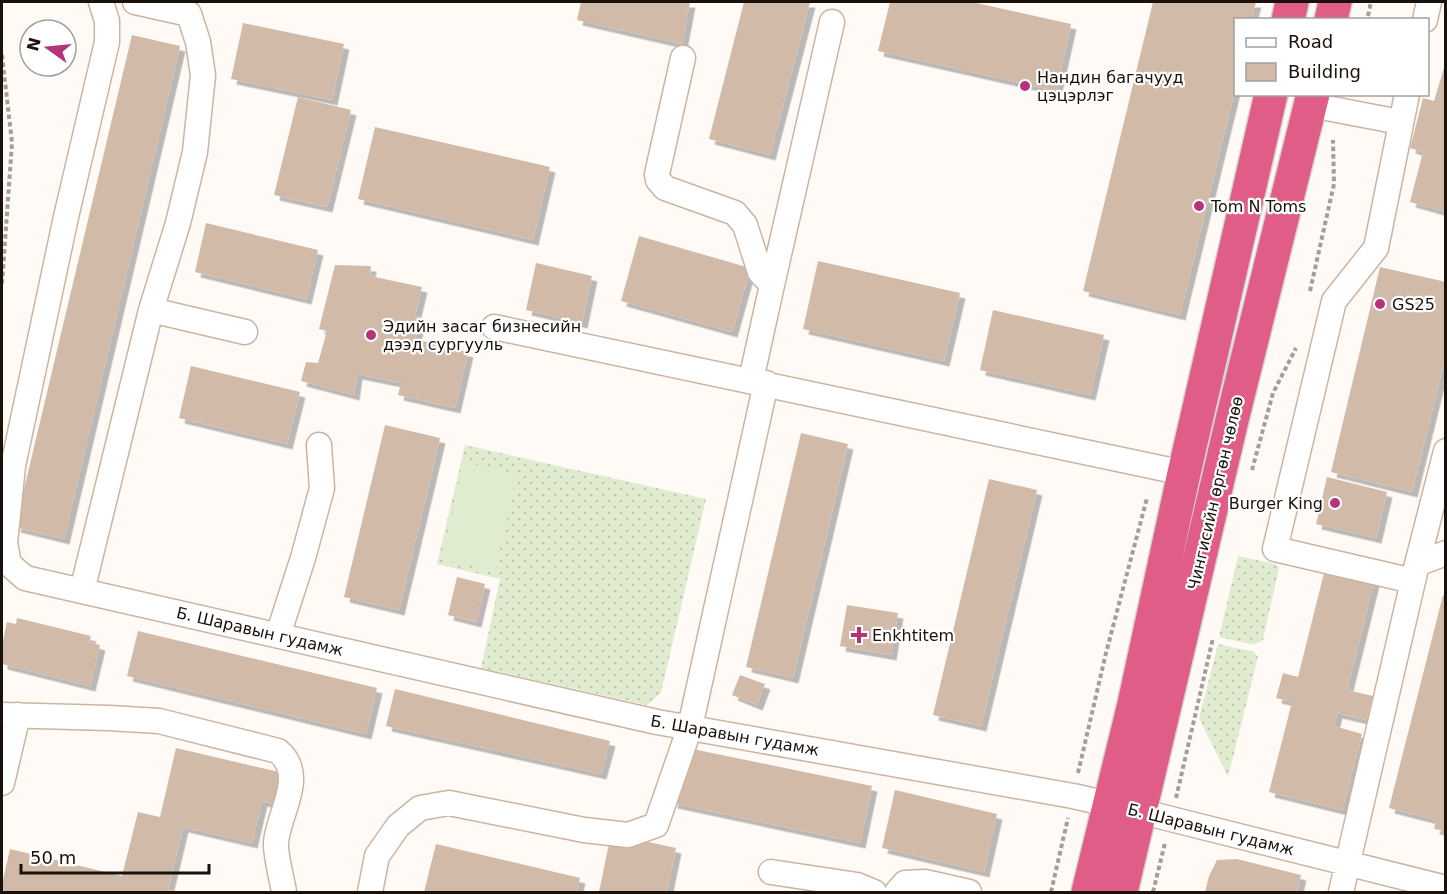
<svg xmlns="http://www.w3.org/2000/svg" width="1447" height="894" font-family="'DejaVu Sans',sans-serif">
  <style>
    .grass { fill: url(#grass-dots) }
    .pitch { fill: #e0eccf }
    .building { fill: #d1bba8; filter: url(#shadow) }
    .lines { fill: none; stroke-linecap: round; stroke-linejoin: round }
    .minor-casing { stroke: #cbb5a1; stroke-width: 27 }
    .highway-casing { stroke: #d6d4d3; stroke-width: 36 }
    .path { stroke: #a49e99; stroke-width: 4; stroke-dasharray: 4.5 3; stroke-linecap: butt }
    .minor { stroke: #fff; stroke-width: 24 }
    .highway { stroke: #e05d88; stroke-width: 33 }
    .poi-dot { fill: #b6337b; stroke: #fff; stroke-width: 2 }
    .labels { text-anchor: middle; stroke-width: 4.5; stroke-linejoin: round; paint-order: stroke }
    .poi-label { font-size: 16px; fill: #19110a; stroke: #fff; text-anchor: start }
    .street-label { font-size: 16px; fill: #19110a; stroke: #fff }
  </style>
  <defs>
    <pattern id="grass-dots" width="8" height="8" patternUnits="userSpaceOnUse" patternTransform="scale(1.5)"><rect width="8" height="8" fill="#e0eccf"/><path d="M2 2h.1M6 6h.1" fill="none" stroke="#c0c9b0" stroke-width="1.8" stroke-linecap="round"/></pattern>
    <filter id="shadow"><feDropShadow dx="5.5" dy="5.5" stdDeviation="0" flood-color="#0004"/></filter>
  </defs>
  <rect width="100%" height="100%" fill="#fffaf6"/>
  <path class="grass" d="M465,445L706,499L661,693L647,705L481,668L500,579L437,564Z
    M1238,556L1276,564L1279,568L1263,640L1254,645L1219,637Z
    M1218,644L1254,652L1258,657L1228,777L1199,718Z"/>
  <path class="pitch" d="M464,462L517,474L495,571L442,559Z"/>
  <path class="building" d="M581,2H690L682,44L577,20Z
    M744,2H810L770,155L709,139Z
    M890,2H972L1071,24L1056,91L878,51Z
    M1153,2H1256L1251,20H1236V85L1180,315L1083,291Z
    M243,23L344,44L332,100L231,79Z
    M132,35L180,46L64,539L15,527Z
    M1446,61V212L1410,202L1423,152L1410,148L1423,98L1434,101Z
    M298,97L351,110L327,207L274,195Z
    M375,127L550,167L533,240L358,199Z
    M206,223L318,250L306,299L195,272Z
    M639,236L750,268L732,332L621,301Z
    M818,261L960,293L944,361L803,329Z
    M536,263L592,276L582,323L526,310Z
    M335,265L371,266L370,276L422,287L415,316L421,318L415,339L468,352L455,408L398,395L401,383L357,374L354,395L301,381L306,362L318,363L327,331L319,329Z
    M1380,267L1446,282V354L1412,492L1331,472Z
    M993,310L1104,335L1090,395L980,370Z
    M191,366L300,392L287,444L179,418Z
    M385,425L440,438L399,610L344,597Z
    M801,433L848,444L793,678L746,667Z
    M1327,477L1387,492L1376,538L1316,524Z
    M989,479L1037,490L981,726L933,715Z
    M1326,565L1375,577L1347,690L1373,696L1366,720L1337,713L1334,726L1362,734L1342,810L1269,792L1292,702L1276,698L1283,673L1298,677Z
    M457,577L485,584L476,622L448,615Z
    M1443,595L1446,596V831L1434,829L1436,820L1389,808Z
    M847,605L898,613L891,655L840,646Z
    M17,618L91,636L89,642L100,645L90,686L2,664V645L7,622L16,624Z
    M138,631L377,688L366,734L127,676Z
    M740,675L765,684L757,705L732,695Z
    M395,689L610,741L601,774L386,726Z
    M683,747L872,786L860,843L672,803Z
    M176,748L283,773L276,805L262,801L252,843L183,827L168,889L181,892H2V884L10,849L122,876L138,812L160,817Z
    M895,790L997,814L984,872L882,848Z
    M611,834L676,848L667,892H599Z
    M436,844L580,878L577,892H424Z
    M1237,859L1301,875L1297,892H1205L1209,876L1217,860Z"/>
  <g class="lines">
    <defs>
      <path id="minor" d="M101,2L107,21V42L66,217L13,466L5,543L9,564L25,578L657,722L1073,796L1139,811L1446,888
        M1425,20L1429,2
        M683,58L657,174L658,180L665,188L735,213L745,225L760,272L772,285L751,380
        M1407,94L1376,248L1334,301L1275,549L1413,581
        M1311,105L1400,122
        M772,285L832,22
        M151,310L245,332
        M494,327L1184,473
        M1417,564L1446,451
        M82,591L151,310L178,223L195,152L203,75L198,42L189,14L135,2
        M278,635L303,558L322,488L319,445
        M2,715L109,718L159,721L278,751C307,775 279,812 276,842C275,854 282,879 284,892
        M2,783L18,715
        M771,872L857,885L874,892
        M370,892L377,856L398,826L420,808L449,803L584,830L628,835L656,825L690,727L766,383
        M897,892L905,883L925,882L969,892
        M1341,892L1417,564L1446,553"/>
      <path id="highway" d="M1288,20L1292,2
        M1331,20L1335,2
        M1088,892L1134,704L1184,473L1271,94
        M1121,892L1232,420L1313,94"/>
    </defs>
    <use href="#minor" class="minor-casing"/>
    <use href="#highway" class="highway-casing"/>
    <path class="path" d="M1368,16L1371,2
      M2,55L12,143L2,284
      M1310,291L1334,184L1333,140
      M1252,470L1273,393L1296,348
      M1078,773L1106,653L1147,498
      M1176,798L1213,638
      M1051,892L1068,818
      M1153,892L1165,843"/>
    <use href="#minor" class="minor"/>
    <use href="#highway" class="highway"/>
  </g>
  <g class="poi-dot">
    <circle cx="1025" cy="86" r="6"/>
    <circle cx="1199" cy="206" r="6"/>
    <circle cx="1380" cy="304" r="6"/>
    <circle cx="371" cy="335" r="6"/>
    <circle cx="1335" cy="503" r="6"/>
    <path d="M856 626h6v6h6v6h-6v6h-6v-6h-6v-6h6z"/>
  </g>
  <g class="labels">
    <g class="poi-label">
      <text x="1037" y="83">Нандин багачууд<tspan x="1037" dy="18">цэцэрлэг</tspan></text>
      <text x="1211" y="212">Tom N Toms</text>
      <text x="1392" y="310">GS25</text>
      <text x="383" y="332">Эдийн засаг бизнесийн<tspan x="383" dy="18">дээд сургууль</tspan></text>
      <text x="1323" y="509" text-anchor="end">Burger King</text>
      <text x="872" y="641">Enkhtitem</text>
    </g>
    <g class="street-label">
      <text transform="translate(1215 493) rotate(-77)" y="6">Чингисийн өргөн чөлөө</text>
      <text transform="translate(260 631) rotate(13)" y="6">Б. Шаравын гудамж</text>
      <text transform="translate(735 735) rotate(10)" y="6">Б. Шаравын гудамж</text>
      <text transform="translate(1211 829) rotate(14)" y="6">Б. Шаравын гудамж</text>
    </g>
  </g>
  <rect width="1447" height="894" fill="none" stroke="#19110a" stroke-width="6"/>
  <rect x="1234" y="18" width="195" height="78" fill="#ffffff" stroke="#a3a09d" stroke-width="1.5"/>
  <rect x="1246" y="38" width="30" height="9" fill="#ffffff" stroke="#a3a09d" stroke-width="1.5"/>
  <text x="1288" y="48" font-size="18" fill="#19110a">Road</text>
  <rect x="1246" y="63" width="30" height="18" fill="#d1bba8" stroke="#a3a09d" stroke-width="1.5"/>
  <text x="1288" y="78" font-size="18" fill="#19110a">Building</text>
  <g transform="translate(48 48) rotate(285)"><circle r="28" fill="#ffffff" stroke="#a3a09d" stroke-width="1.5"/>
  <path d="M0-4.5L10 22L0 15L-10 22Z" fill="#b6337b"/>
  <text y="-9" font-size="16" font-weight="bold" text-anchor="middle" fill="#19110a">N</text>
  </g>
  <path d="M21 864v9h188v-9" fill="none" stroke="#19110a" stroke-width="3"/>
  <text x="30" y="864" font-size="18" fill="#19110a" stroke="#ffffff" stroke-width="4.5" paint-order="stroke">50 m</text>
</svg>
